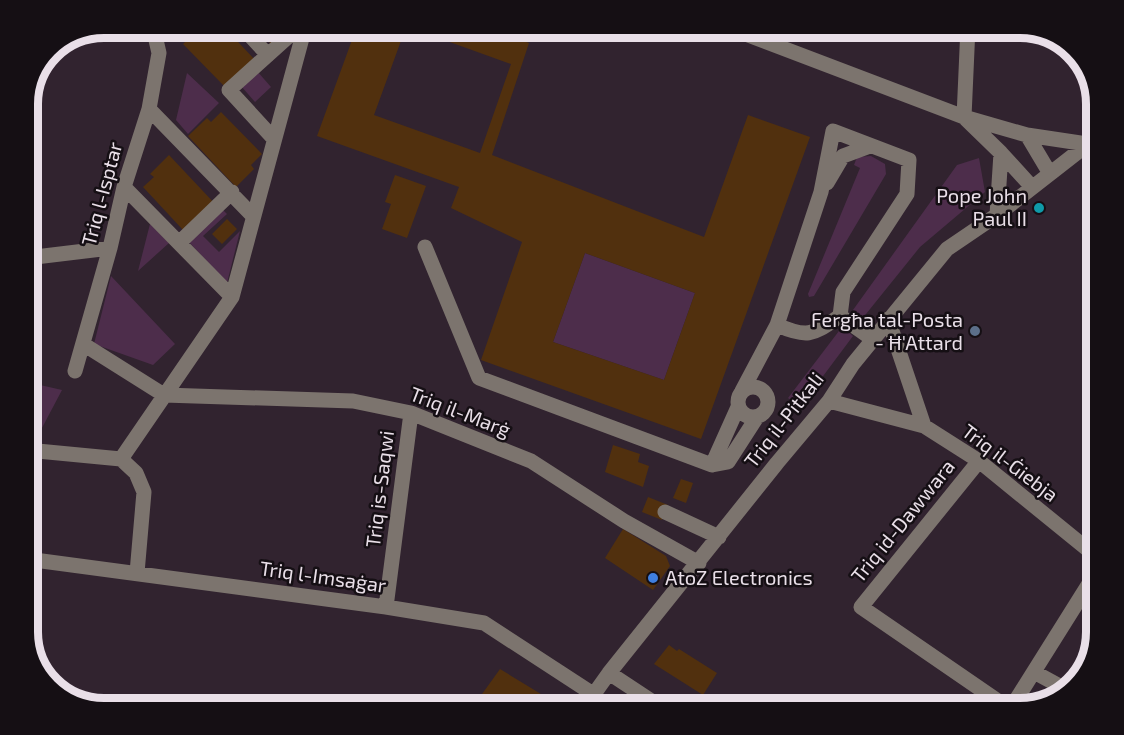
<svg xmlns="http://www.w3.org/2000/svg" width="1124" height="735" font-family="'Exo 2',sans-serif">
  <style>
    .green { fill: #4d2d4b }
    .building { fill: #51300e; fill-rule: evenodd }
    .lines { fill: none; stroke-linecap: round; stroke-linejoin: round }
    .minor { stroke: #7c746e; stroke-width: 15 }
    .culture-dot { fill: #0f9aa8; stroke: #150f14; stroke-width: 2 }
    .service-dot { fill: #5c6f8a; stroke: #150f14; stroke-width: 2 }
    .shop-dot { fill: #3f7fe0; stroke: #150f14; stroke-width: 2 }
    .labels { text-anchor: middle; stroke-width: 5; stroke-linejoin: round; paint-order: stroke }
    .street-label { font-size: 20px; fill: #e9dfe8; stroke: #150f14 }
    .poi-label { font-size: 20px; fill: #e9dfe8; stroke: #150f14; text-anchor: end }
    .rim { fill: none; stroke: #e9dfe8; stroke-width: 8 }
  </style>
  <rect width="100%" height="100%" fill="#31232f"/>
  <path class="green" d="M257,71L271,87L255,102L241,86Z
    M187,73L219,103L188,134L176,120Z
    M871,156L885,164L886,174L814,296L809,297L808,294L860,168L854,165L857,157Z
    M979,158L985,192L920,247L862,319L853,310L957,165Z
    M223,210L227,214L203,236L219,252L240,231L227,283L189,242Z
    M150,224L169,243L138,271Z
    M585,253L695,293L664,380L553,342Z
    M111,276L175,344L153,365L94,344Z
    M842,327L853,336L800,407L788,398Z
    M27,382L62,390L33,445L27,444Z"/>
  <path class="building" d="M193,27H224L257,62L224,86L183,44L194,33L190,30Z
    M255,27H290L273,46Z
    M352,27H406L374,115L480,153L511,64L408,27H487L529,43L492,155L704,237L748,115L810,137L701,439L481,360L522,242L451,208L459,187L317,136L356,29ZM585,253L695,293L664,380L553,342Z
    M802,27H824L820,36Z
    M221,112L262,154L251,165L254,169L236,187L188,136L207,118L211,122Z
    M169,155L217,206L183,230L143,187L154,177L150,174Z
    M395,175L426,186L407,238L382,229L391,204L385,202Z
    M227,219L237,229L222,244L212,234Z
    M613,445L640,454L638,462L649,466L643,487L605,472Z
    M681,479L693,483L686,503L673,498Z
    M648,497L668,505L662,520L642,512Z
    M623,529L666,556L670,566L653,590L605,558Z
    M669,645L677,651L679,649L717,673L703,695L654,664Z
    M500,669L559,705L558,708H472Z"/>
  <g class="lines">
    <path class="minor" d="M242,27L268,55
      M727,27L964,117L1027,135L1087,144
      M98,29L120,32L140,27
      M75,39L104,31
      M149,109L252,215
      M964,117L968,27
      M966,119L1001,153L1032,187
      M833,131L909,160L907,194L843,292L840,316C813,334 809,339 777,325L821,192Z
      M1027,135L1049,172
      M274,139L229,90L299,27
      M827,183L843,156L870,146
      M124,187L232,297
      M997,215L1001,153
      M179,243L232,192
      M425,247L479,378L712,465L728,462L757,417
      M27,258L110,248
      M840,316L874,340
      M888,319L924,426
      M83,344L164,395L353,401L411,413L531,461L624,521L699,563
      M75,371L110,248L124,187L149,109L159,53L153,27
      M738 402a15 15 0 1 1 30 0a15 15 0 1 1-30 0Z
      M742,391L777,325
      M829,401L924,426L979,461L1097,557
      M27,450L121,459
      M979,461L861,607L1008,708
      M712,465L738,407
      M665,512L719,537
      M27,559L386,607L484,623L593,694
      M137,573L144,492L136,473L121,459L232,297L305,27
      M386,607L411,413
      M1034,672L1067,690
      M609,673L662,708
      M584,708L609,673L777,463L829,401L853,364L947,249L997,215L1097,137
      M1011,708L1097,571"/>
  </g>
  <circle class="culture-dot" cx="1039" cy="208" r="6"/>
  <circle class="service-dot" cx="975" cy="331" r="6"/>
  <circle class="shop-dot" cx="653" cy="578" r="6"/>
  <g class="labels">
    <g class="street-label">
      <text transform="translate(102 194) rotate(-75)" y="7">Triq l-Isptar</text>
      <text transform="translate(460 412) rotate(21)" y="7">Triq il-Marġ</text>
      <text transform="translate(784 420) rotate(-52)" y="7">Triq il-Pitkali</text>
      <text transform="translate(1010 463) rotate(37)" y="7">Triq il-Ġiebja</text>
      <text transform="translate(380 489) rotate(-83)" y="7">Triq is-Saqwi</text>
      <text transform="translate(903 521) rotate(-51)" y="7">Triq id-Dawwara</text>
      <text transform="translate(323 577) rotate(8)" y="7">Triq l-Imsaġar</text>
    </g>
    <g class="poi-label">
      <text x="1027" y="203">Pope John<tspan x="1027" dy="23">Paul II</tspan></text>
      <text x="963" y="327">Fergħa tal-Posta<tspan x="963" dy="23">- Ħ'Attard</tspan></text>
      <text x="665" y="585" text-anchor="start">AtoZ Electronics</text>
    </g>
  </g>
  <path d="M0 0H1124V735H0ZM104 38H1020A66 66 0 0 1 1086 104V632A66 66 0 0 1 1020 698H104A66 66 0 0 1 38 632V104A66 66 0 0 1 104 38Z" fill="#150f14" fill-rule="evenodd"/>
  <path class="rim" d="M104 38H1020A66 66 0 0 1 1086 104V632A66 66 0 0 1 1020 698H104A66 66 0 0 1 38 632V104A66 66 0 0 1 104 38Z"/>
</svg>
